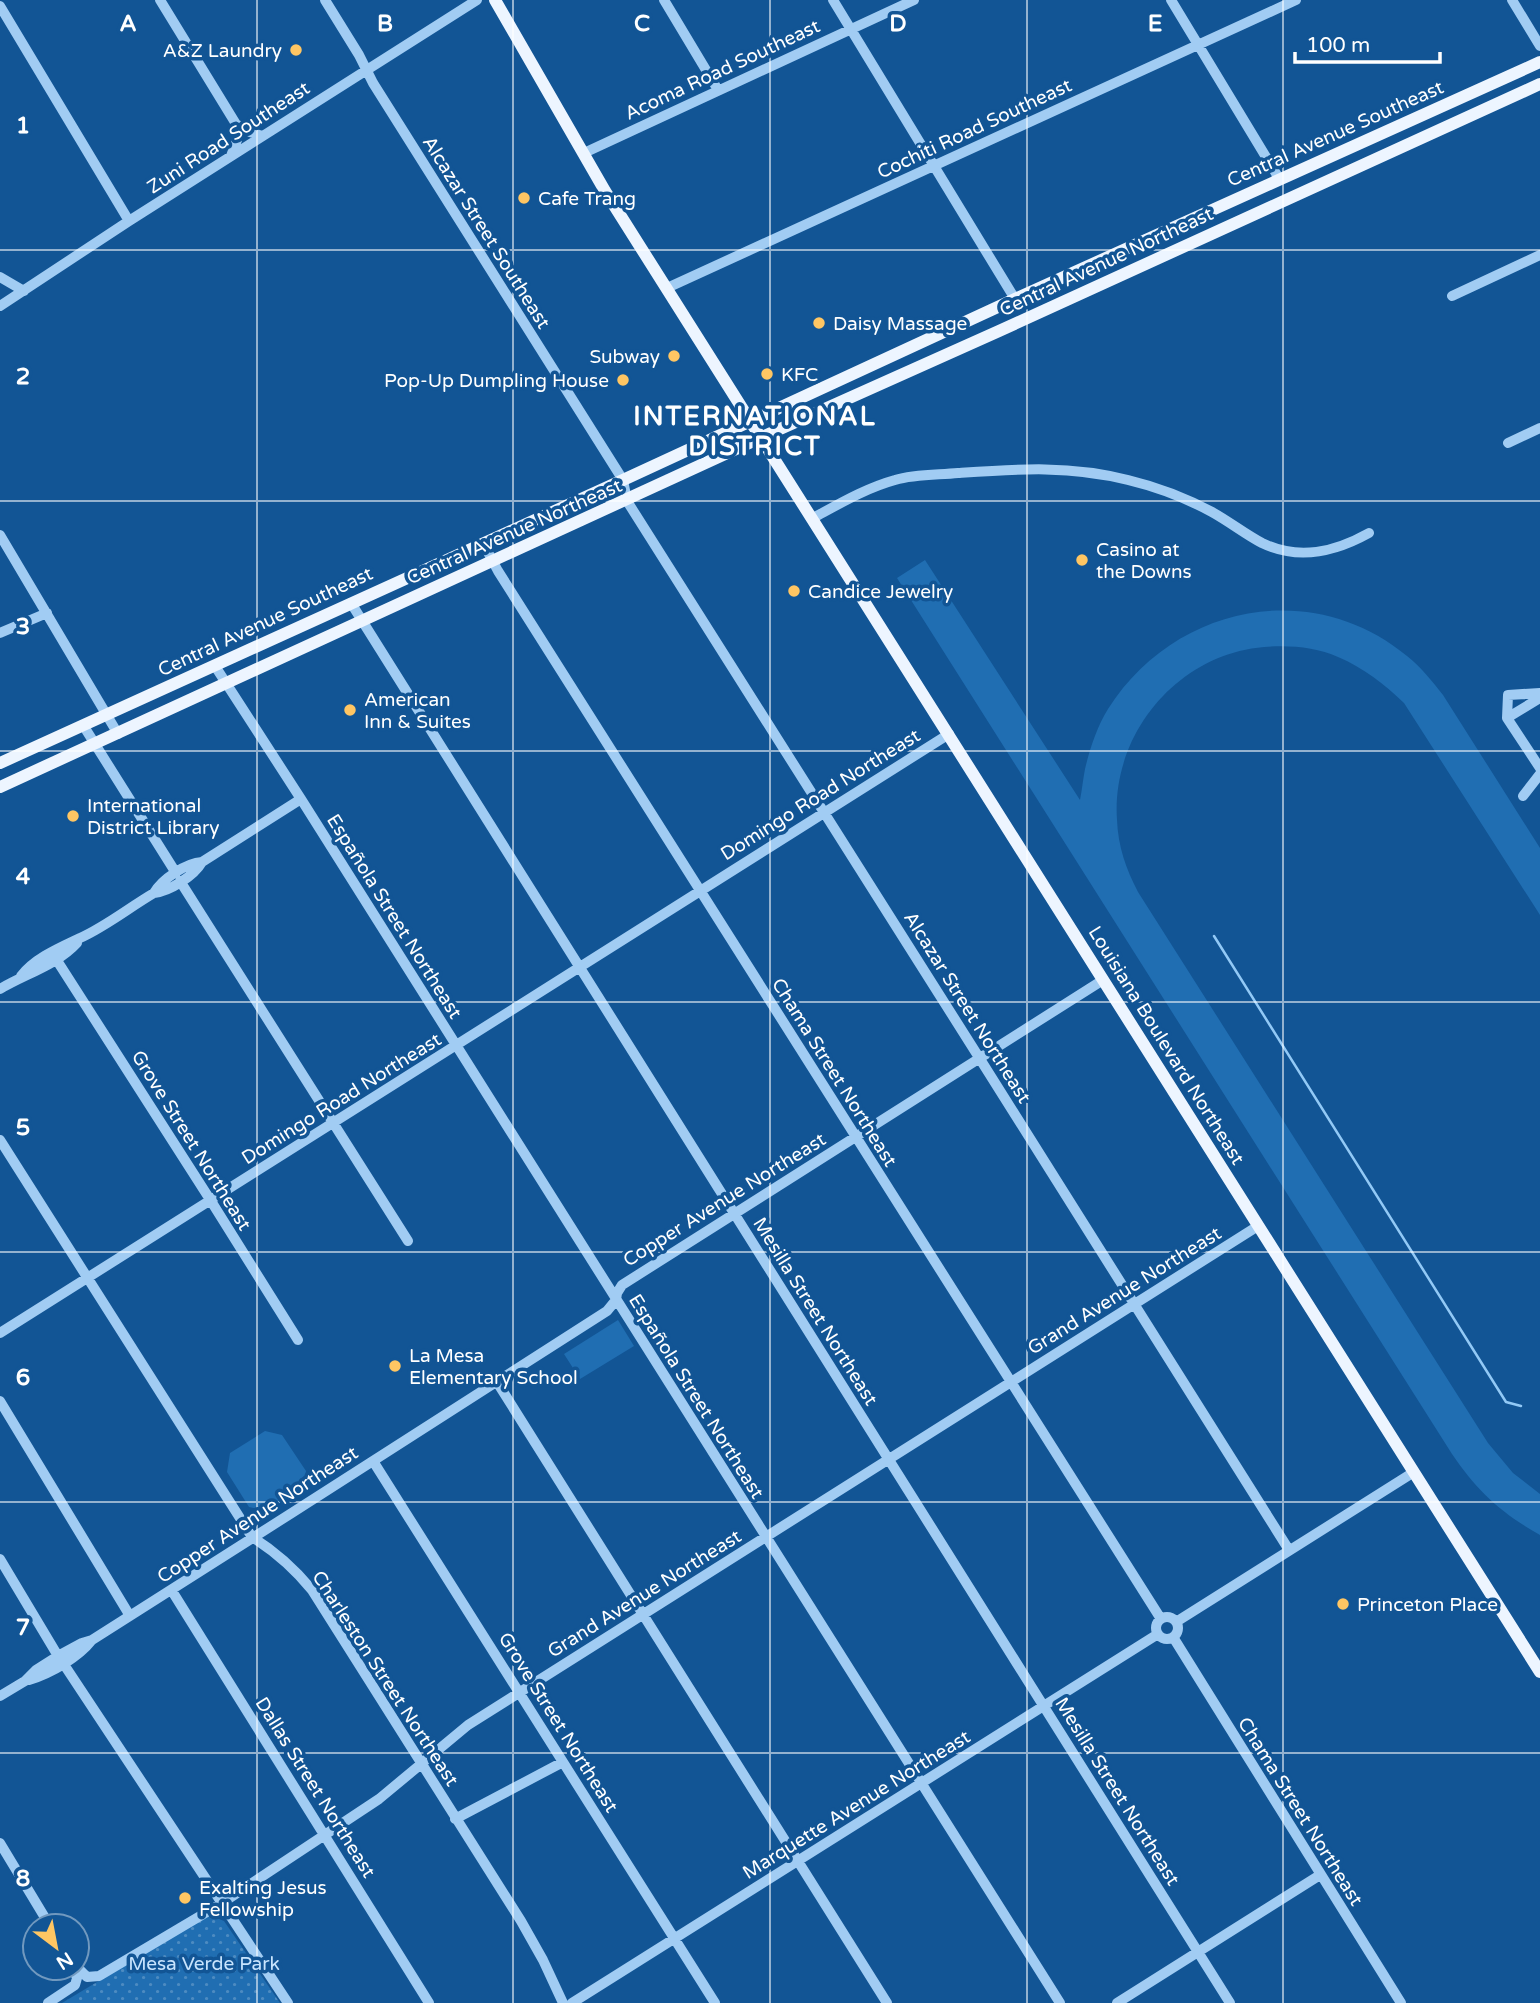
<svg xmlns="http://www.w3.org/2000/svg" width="1540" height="2003" font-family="'Varela Round',sans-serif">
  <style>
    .green { fill: #206eb2 }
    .park { fill: url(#park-dots) }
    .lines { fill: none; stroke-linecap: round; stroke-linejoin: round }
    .stream { stroke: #92c9f6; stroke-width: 2.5 }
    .minor { stroke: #a1ccf3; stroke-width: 10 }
    .major { stroke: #edf5ff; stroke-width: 12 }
    .grid { fill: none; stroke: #fff; stroke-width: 2; stroke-opacity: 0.55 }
    .poi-dot { fill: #ffc663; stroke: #125595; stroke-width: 2.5 }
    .labels { text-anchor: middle; stroke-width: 7; stroke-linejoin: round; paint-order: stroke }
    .poi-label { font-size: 19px; fill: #fff; stroke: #125595; text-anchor: start }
    .street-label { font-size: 19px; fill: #fff; stroke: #125595 }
    .park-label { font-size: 19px; fill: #c8e4fd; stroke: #125595 }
    .district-label { font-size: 26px; font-weight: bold; letter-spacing: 2px; fill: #fff; stroke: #125595 }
    .grid-label { font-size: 23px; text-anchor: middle; font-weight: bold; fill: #fff; stroke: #125595; stroke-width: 7; stroke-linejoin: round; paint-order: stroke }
  </style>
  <defs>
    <pattern id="park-dots" width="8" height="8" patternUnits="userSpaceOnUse" patternTransform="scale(1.75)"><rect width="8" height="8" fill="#206eb2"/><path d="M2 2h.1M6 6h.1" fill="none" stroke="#4d8bc1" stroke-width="1.8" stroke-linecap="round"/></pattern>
  </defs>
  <rect width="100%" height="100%" fill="#125595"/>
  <path class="green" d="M925,560L1080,800C1082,790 1083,779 1085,769C1090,748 1097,727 1108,709C1173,606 1311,576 1407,656C1421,667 1432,681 1443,695L1540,848V915L1404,703C1384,684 1364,668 1338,657C1316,647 1289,645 1264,647C1178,654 1111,734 1117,820C1118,846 1126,869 1138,892L1488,1443L1513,1473L1540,1494V1535C1501,1513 1477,1491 1452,1454L897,578Z
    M618,1320L634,1346L580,1379L564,1354Z
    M265,1431L282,1435L306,1471L302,1489L267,1511L249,1507L227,1472L230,1453Z"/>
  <path class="park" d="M209,1915L224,1921L280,2003H62Z"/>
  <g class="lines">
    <path class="stream" d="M1214,936L1506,1402L1521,1406"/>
    <path class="minor" d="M160,0L236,124
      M325,0L359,55L373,83L623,480L627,501L980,1059L1289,1550
      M664,0L718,90
      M833,0L1015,299
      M1171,0L1280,180
      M1512,0L1540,46
      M0,6L129,221
      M584,153L914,0
      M231,156L237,140L236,124L250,132L262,136
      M0,277L24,291
      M667,288L1296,0
      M1452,296L1540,255
      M0,306L129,221L477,0
      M1508,443L1540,428
      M813,518C839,504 866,488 895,480C915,474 938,475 958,473C1017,469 1070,465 1128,480C1157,487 1186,498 1212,512C1230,522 1245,534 1262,543C1299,561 1335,552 1369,533
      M0,535L118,734
      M483,543L498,571L1161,1619
      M351,603L1230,2003
      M0,633L47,613
      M215,666L301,799L1060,2003
      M1540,698L1507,718L1540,768
      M1507,718L1508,695L1540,693
      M83,725L176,873
      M1523,796L1540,774
      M180,881L408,1241
      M154,893C162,879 186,863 202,862L301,799
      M56,959L211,1201L298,1340
      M21,976C35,958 59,948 80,938C105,927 130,907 154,893C170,891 194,876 202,862
      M0,989C25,974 57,965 77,943
      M0,1140L252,1537C276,1552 294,1568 312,1590L521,1921L543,1960L563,2003
      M0,1333L949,734
      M497,1382L887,2003
      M0,1401L130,1616
      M373,1461L715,2003
      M0,1559L58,1656
      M172,1591L429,2003
      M1156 1628a11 11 0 1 1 22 0a11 11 0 1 1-22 0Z
      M1176,1622L1414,1472
      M1173,1637L1401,2003
      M63,1663L288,2003
      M29,1680C51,1673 78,1658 92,1640
      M0,1696L25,1681L36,1670L58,1656L82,1643L92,1640C264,1531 436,1421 607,1311L616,1300L617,1293L622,1285L1103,980
      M455,1819L563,1762
      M0,1843L50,1926
      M77,1967L87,1977L99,1976L222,1903L379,1799L468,1725L1258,1226
      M48,2003L75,1985L77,1978L73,1968
      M572,2003L1158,1634
      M1117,2003L1320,1875"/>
    <path class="major" d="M495,0L605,191L1540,1672
      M0,763L623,480L1015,299L1540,62
      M0,787L762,437L999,331L1540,84"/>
  </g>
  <path class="grid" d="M257,0V2003M513,0V2003M770,0V2003M1027,0V2003M1283,0V2003M0,250H1540M0,501H1540M0,751H1540M0,1002H1540M0,1252H1540M0,1502H1540M0,1753H1540"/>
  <g class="poi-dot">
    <circle cx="296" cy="50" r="7"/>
    <circle cx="524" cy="198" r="7"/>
    <circle cx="819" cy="323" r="7"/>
    <circle cx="674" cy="356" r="7"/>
    <circle cx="767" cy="374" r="7"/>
    <circle cx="623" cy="380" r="7"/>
    <circle cx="1082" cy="560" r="7"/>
    <circle cx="794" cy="591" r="7"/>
    <circle cx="350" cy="710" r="7"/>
    <circle cx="73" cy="816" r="7"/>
    <circle cx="395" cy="1366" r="7"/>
    <circle cx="1343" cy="1604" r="7"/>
    <circle cx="185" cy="1898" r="7"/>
  </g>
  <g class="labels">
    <g class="poi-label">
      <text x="282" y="57" text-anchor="end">A&amp;Z Laundry</text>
      <text x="538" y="205">Cafe Trang</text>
      <text x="833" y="330">Daisy Massage</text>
      <text x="660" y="363" text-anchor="end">Subway</text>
      <text x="781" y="381">KFC</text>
      <text x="609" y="387" text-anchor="end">Pop-Up Dumpling House</text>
      <text x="1096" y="556">Casino at<tspan x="1096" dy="22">the Downs</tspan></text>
      <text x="808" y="598">Candice Jewelry</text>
      <text x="364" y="706">American<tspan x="364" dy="22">Inn &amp; Suites</tspan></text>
      <text x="87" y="812">International<tspan x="87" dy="22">District Library</tspan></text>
      <text x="409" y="1362">La Mesa<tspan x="409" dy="22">Elementary School</tspan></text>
      <text x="1357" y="1611">Princeton Place</text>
      <text x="199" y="1894">Exalting Jesus<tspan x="199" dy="22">Fellowship</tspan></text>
    </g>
    <g class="street-label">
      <text transform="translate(722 69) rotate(-25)" y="7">Acoma Road Southeast</text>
      <text transform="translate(974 128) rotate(-25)" y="7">Cochiti Road Southeast</text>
      <text transform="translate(1335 133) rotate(-24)" y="7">Central Avenue Southeast</text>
      <text transform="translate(228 137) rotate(-33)" y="7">Zuni Road Southeast</text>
      <text transform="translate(487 232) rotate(58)" y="7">Alcazar Street Southeast</text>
      <text transform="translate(1106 261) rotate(-25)" y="7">Central Avenue Northeast</text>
      <text transform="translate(514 531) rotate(-24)" y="7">Central Avenue Northeast</text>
      <text transform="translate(265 621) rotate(-25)" y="7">Central Avenue Southeast</text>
      <text transform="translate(820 794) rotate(-32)" y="7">Domingo Road Northeast</text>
      <text transform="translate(395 916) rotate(58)" y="7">Española Street Northeast</text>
      <text transform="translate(968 1007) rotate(58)" y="7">Alcazar Street Northeast</text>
      <text transform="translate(1167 1045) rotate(58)" y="7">Louisiana Boulevard Northeast</text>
      <text transform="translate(835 1072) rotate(58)" y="7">Chama Street Northeast</text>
      <text transform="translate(341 1098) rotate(-32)" y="7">Domingo Road Northeast</text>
      <text transform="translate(192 1140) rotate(58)" y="7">Grove Street Northeast</text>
      <text transform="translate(724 1199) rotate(-32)" y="7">Copper Avenue Northeast</text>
      <text transform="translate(1124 1290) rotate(-32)" y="7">Grand Avenue Northeast</text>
      <text transform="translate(816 1311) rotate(58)" y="7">Mesilla Street Northeast</text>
      <text transform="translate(697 1396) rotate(58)" y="7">Española Street Northeast</text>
      <text transform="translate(257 1514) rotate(-33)" y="7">Copper Avenue Northeast</text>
      <text transform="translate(644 1593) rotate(-32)" y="7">Grand Avenue Northeast</text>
      <text transform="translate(386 1678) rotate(57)" y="7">Charleston Street Northeast</text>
      <text transform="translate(559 1722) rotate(58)" y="7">Grove Street Northeast</text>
      <text transform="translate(316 1787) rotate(58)" y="7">Dallas Street Northeast</text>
      <text transform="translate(1118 1791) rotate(58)" y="7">Mesilla Street Northeast</text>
      <text transform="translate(856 1804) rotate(-32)" y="7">Marquette Avenue Northeast</text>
      <text transform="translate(1301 1811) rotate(58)" y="7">Chama Street Northeast</text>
    </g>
    <g class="park-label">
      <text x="204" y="1970">Mesa Verde Park</text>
    </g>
    <g class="district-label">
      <text x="755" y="425">INTERNATIONAL<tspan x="755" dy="30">DISTRICT</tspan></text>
    </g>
  </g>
  <g class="grid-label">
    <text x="128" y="31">A</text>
    <text x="385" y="31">B</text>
    <text x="642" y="31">C</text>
    <text x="898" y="31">D</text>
    <text x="1155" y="31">E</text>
    <text x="23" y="133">1</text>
    <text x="23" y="384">2</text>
    <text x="23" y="634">3</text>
    <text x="23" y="884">4</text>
    <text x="23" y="1135">5</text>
    <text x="23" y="1385">6</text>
    <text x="23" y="1635">7</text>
    <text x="23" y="1886">8</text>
  </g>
  <g transform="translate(56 1947) rotate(148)"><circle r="33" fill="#125595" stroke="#7199bf" stroke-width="2"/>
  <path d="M0-5L12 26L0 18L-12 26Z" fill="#ffc663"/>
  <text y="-10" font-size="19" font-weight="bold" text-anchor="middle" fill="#ffffff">N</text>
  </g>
  <path d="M1295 52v10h145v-10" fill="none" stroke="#ffffff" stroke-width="3.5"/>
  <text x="1306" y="52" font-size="21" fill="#ffffff" stroke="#125595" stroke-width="5" paint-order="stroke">100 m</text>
</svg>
